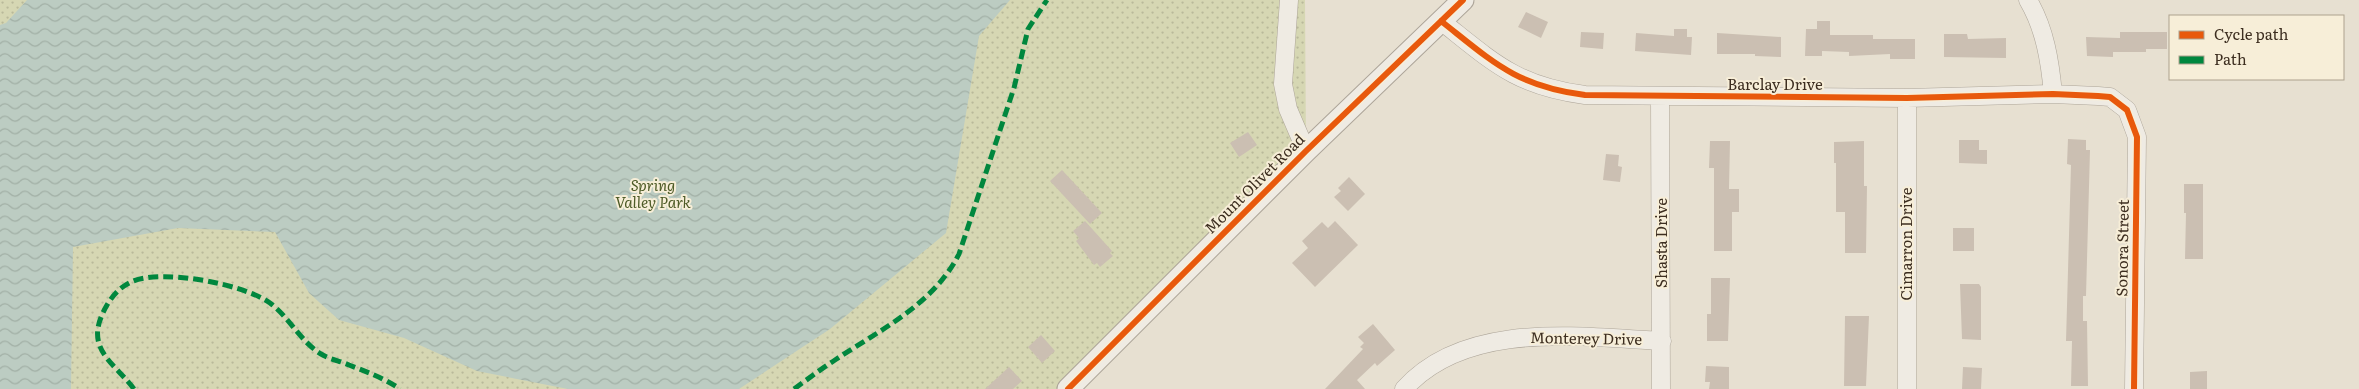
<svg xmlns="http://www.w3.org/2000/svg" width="2359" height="389" font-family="Literata,serif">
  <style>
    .park { fill: url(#park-dots) }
    .water { fill: url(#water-waves) }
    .building { fill: #cbbfb2 }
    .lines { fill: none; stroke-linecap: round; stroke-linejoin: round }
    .minor-casing { stroke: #ada599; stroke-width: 19 }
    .tertiary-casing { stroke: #ada599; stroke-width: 23 }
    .minor { stroke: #efebe3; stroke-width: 18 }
    .tertiary { stroke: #efebe3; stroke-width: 21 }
    .quiet { stroke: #00873e; stroke-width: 5; stroke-dasharray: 10 5; stroke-linecap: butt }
    .cycleway-casing { stroke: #f7eed8; stroke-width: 9 }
    .cycleway { stroke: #e8590c; stroke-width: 6 }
    .labels { text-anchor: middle; stroke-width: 4; stroke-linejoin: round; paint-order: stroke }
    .street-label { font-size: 15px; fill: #3d2e20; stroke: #f7eed8 }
    .park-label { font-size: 15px; font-style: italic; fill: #4d5a26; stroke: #f7eed8 }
  </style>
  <defs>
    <pattern id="park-dots" width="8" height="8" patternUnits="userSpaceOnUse" patternTransform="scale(1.25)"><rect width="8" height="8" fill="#d6d7b3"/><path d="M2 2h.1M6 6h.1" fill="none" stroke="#b9b99a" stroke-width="1.8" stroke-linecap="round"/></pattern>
    <pattern id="water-waves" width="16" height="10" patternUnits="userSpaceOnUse" patternTransform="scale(1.25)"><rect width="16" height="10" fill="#bcccc2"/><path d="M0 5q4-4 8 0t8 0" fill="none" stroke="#a2b0a6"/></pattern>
  </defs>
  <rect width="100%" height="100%" fill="#e7e0d1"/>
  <path class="park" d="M0,0H1305L1306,151L1069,389H0Z"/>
  <path class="water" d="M27,0H1010L979,36L946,233L830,329L739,389H568L477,371L404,338L339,320L309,293L275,232L178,228L73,247L71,389H0V25L6,23Z"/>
  <path class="building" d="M1526,12L1548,22L1541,38L1518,27Z
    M1817,21H1830V35H1873V39H1915V59H1890V54L1849,56V52L1822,51V56H1805L1806,29H1817Z
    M1674,29H1687V37H1692L1691,55L1635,51L1636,33L1674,36Z
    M1581,32L1604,33L1603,49L1580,47Z
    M2120,32H2167V49H2146V52H2113V57L2087,56L2086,37L2120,38Z
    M1717,33L1781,37V57L1755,56V54H1717Z
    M1944,34H1967L1968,39L2006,38V58L1944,57Z
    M1248,132L1257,145L1239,157L1230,143Z
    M2068,139L2086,140V150H2090L2086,296H2083V321H2087L2088,386H2071L2072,341H2066L2071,165L2067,164Z
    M1959,140H1979V150H1987V164L1959,163Z
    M1710,141H1730L1729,189H1739V212H1732V251H1714V168H1709Z
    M1864,141V186H1867L1866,253H1845V212H1836V163H1834V142Z
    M1606,154L1619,155L1618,166L1622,167L1620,182L1603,180Z
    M1062,170L1102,213L1090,224L1050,181Z
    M1349,177L1365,194L1348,211L1334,197L1341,191L1338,188Z
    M2184,184H2203V259H2185L2186,213H2184Z
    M1085,221L1112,251L1110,253L1113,256L1100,267L1097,263L1094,265L1076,241L1079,238L1073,231Z
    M1335,221L1358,245L1315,287L1292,263L1308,248L1302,241L1322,222L1328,228Z
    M1953,228H1974V251H1953Z
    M1711,278H1730L1728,341H1707V314H1711Z
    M1960,284H1979L1981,287V340L1962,339Z
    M1845,316H1869L1866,386H1844Z
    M1373,324L1395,350L1377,366L1375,363L1357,380L1365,389H1325L1363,349L1360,347L1364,343L1358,337Z
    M1041,335L1055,351L1042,363L1028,347Z
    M1706,366L1729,367V389H1709L1710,382H1705Z
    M1009,367L1022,381L1013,389H985Z
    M1963,367L1982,368L1981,389H1962Z
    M2207,371V389H2190V372Z"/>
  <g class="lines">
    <defs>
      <path id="minor" d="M1289,0L1283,84L1288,109L1306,151
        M2028,0C2045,29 2050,61 2053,94
        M1441,21C1493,62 1516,86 1585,95L1907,98L2053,94L2098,96L2110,97L2127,110L2137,137L2134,389
        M1660,97L1661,389
        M1404,389C1466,320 1580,337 1662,341
        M1907,389V98"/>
      <path id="tertiary" d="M1068,389L1306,151L1463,0"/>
    </defs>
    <use href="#minor" class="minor-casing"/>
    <use href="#tertiary" class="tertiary-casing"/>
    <use href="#minor" class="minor"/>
    <use href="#tertiary" class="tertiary"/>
    <path class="quiet" d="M134,389C112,360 82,348 107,305C113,295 120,287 131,282C161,268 244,284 270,303C289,317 300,341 321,354C329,359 340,361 349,365C367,372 384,378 400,389
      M794,389C808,379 821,369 835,360C880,330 934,304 959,254L1014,88L1028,29L1047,0"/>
    <defs>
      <path id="cycleway" d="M1441,21C1493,62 1516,86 1585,95L1907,98L2053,94L2098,96L2110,97L2127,110L2137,137L2134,389
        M1068,389L1306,151L1463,0"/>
    </defs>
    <use href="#cycleway" class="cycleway-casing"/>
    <use href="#cycleway" class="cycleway"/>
  </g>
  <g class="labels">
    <g class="street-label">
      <text x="1775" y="90">Barclay Drive</text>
      <text transform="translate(1255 184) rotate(-45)" y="5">Mount Olivet Road</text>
      <text transform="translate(1662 243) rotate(-90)" y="5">Shasta Drive</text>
      <text transform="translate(1907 244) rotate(-90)" y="5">Cimarron Drive</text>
      <text transform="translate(2123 248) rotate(-89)" y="5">Sonora Street</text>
      <text transform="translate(1586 339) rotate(1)" y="5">Monterey Drive</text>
    </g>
    <g class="park-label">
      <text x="653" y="191">Spring<tspan x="653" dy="17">Valley Park</tspan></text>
    </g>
  </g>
  <rect x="2169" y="15" width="175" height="65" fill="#f7eed8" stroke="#ada18e"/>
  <rect x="2179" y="31" width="25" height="8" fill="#e8590c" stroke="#ada18e"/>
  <text x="2214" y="40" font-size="15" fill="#3d2e20">Cycle path</text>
  <rect x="2179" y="56" width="25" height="8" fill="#00873e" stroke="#ada18e"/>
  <text x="2214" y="65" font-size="15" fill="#3d2e20">Path</text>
</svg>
